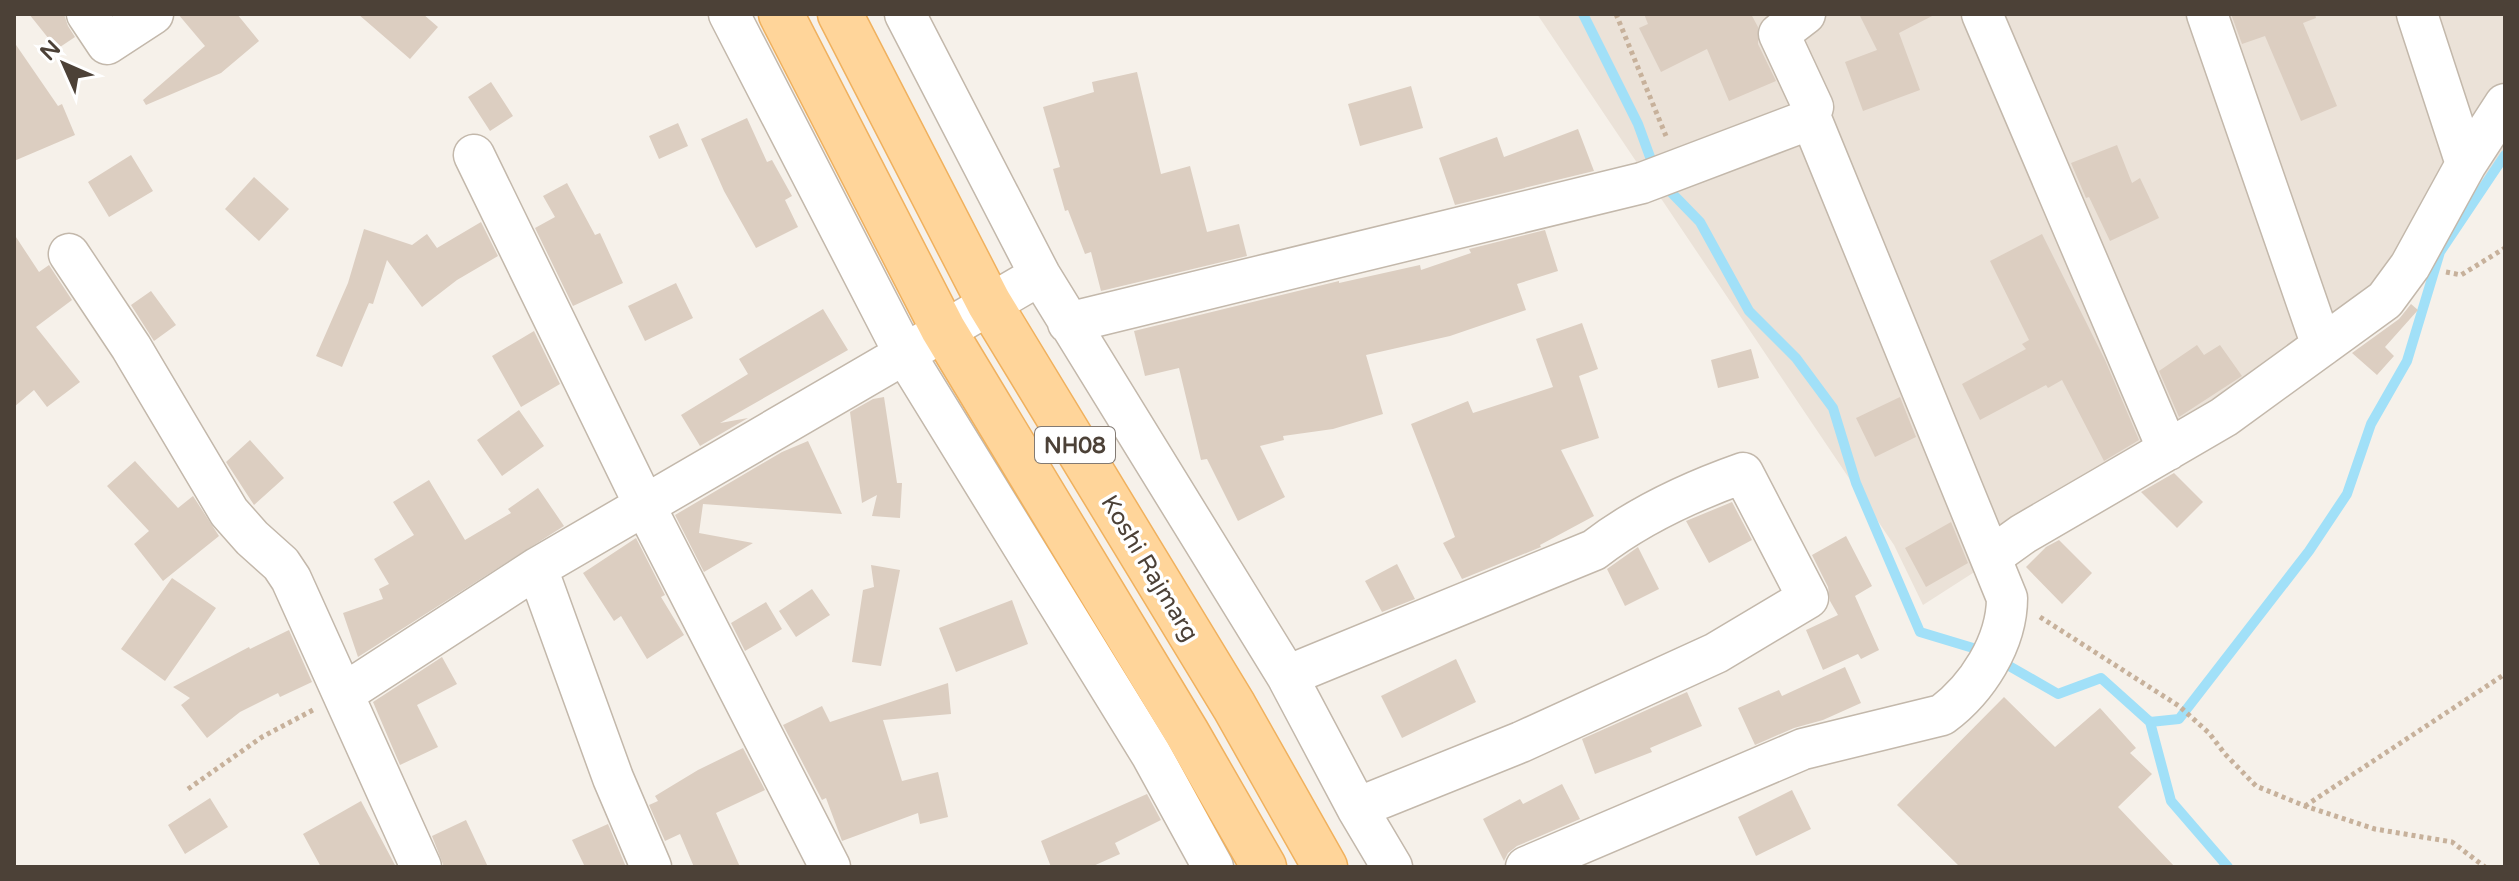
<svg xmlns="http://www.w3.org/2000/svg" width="2519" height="881" font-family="'Varela Round',sans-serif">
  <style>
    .residential { fill: #ebe2d8 }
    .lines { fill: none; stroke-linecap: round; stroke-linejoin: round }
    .stream { stroke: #a1e0f8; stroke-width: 10 }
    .building { fill: #dccec1 }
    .minor-casing { stroke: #c3b8ab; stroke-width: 43 }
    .major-casing { stroke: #f0b15e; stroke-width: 47 }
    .path { stroke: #c7b19b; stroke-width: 5; stroke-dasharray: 4 4; stroke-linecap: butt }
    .minor { stroke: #fff; stroke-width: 40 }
    .major { stroke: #ffd59a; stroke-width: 44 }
    .labels { text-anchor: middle; stroke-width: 7; stroke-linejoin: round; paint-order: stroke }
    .shield { fill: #fff; stroke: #827a73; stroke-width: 2 }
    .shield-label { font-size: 22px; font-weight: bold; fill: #4c4137 }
    .street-label { font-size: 24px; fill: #4c4137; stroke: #fff }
  </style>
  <rect width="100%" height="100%" fill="#f6f1ea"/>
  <path class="residential" d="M1537,14H2505V163L2287,371L1923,605L1894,545Z"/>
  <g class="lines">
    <path class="stream" d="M1583,14L1638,124L1654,168
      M1664,185L1700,222L1749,311L1796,358L1833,408L1856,483L1920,632L1983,651
      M1997,659L2058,694L2101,678L2150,722L2171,801L2228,867
      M2150,722L2179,719L2309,551L2347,494L2371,424L2407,361L2440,252L2505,155"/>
  </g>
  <path class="building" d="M29,14H64L68,26L75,37L57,49Z
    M178,14H237L259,41L221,73L146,105L143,100L205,46Z
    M358,14H423L438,27L410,59Z
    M1644,14H1751L1758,27V44L1776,81L1729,101L1707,49L1661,72L1639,28L1648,24Z
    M1859,14H1936L1899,33L1920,90L1863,111L1845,62L1877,50Z
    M2231,14H2315L2316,18L2303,23L2337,106L2301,121L2265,36L2242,44Z
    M14,42L58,106L62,104L75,135L14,161Z
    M1137,72L1161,174L1190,166L1207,232L1239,224L1247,256L1101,291L1091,252L1085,254L1068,210L1065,211L1053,169L1060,167L1043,107L1094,92L1092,82Z
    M491,82L513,116L490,131L468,97Z
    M1411,86L1423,128L1360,146L1348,104Z
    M747,118L767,162L772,160L792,196L785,200L798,227L756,248L724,191L701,139Z
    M678,123L688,146L659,159L649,136Z
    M1578,129L1594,171L1455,205L1439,158L1497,137L1504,157Z
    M2117,145L2132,183L2140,178L2159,218L2110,241L2089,197L2086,198L2071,163Z
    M131,155L153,191L109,217L88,182Z
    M254,177L289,209L259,241L225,209Z
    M567,183L595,235L600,233L623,283L573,306L535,228L555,217L543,196Z
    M481,222L498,256L457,280L422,307L387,260L373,304L369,303L342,367L316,356L348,283L364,229L412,245L427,234L437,248Z
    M1545,230L1558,271L1517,284L1526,310L1450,336L1366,355L1383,414L1333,429L1283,436L1284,440L1260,446L1285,497L1238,521L1207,459L1201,460L1179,368L1145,376L1134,331L1339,281V283L1420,265L1421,270L1471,253L1469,249Z
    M14,234L39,272L49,265L72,300L36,327L80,382L47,407L34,390L14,407Z
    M2042,234L2105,360L2139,440L2104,461L2062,380L2048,388L2046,385L1980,420L1962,384L2026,349L2022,344L2029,340L1990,261Z
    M676,283L693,318L645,341L628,306Z
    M151,291L176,325L154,341L131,305Z
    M2411,304L2418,310L2385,347L2394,356L2377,375L2352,353L2399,319Z
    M823,309L848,350L720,423L748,418L700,446L681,415L748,374L739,359Z
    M1582,323L1598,369L1579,376L1599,438L1561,450L1594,516L1540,545L1541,547L1462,579L1443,543L1455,537L1411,424L1468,401L1473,413L1553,387L1536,339Z
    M534,331L560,384L521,407L492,356Z
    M2197,345L2204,355L2220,345L2242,376L2179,417L2159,371Z
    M1751,349L1759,378L1718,388L1711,360Z
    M884,397L897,483H902L900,518L872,516L877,495L862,503L850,412L873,399Z
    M1900,397L1916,437L1875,457L1856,418Z
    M519,410L544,446L502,476L477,440Z
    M250,440L284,478L254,505L226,462Z
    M808,441L842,514L703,504L699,533L753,543L704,572L675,515L782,452Z
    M135,461L178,508L193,496L219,536L163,581L134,544L149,531L107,486Z
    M2174,473L2203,502L2177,528L2141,492Z
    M429,480L465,540L511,513L508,509L538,488L564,526L358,657L343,613L383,599L379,589L389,584L374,559L414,535L393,502Z
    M1732,502L1752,540L1709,563L1686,521Z
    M1951,522L1968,563L1926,587L1905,548Z
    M1846,536L1872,586L1855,596L1879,650L1861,659L1858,654L1823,670L1806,630L1838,615L1830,601L1828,587L1812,555Z
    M636,538L665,595L661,597L684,635L647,659L621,616L614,621L583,573Z
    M2059,540L2092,573L2062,604L2026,567L2046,547Z
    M1638,547L1659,589L1625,606L1607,569Z
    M1397,564L1415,599L1382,612L1365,581Z
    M871,565L900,570L881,666L852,662L863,590L874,587Z
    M172,578L216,608L165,681L121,649Z
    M812,589L830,615L796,637L779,611Z
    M1012,600L1028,644L956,672L939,628Z
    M766,602L782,629L745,651L731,623Z
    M289,630L312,682L280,697L278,693L240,712L207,738L181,705L190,698L173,687L249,647L250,649Z
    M442,657L457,684L417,705L438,747L400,765L373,702Z
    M1456,659L1476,702L1402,738L1381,696Z
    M1845,667L1861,703L1823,720L1794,728L1755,745L1738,708L1779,690L1782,696Z
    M948,683L951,714L883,720L902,781L938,772L948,817L920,824L918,813L842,841L826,798L822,800L783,725L822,706L830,722Z
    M1687,692L1702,726L1650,748L1652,752L1595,774L1582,739Z
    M2004,697L2055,747L2100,708L2136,748L2130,753L2152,774L2118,807L2175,867H1960L1897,805Z
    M743,748L765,790L716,813L740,867H694L680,834L665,841L649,805L658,801L655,796L698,770Z
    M1562,784L1580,819L1517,846L1508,853L1504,861L1483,819L1520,799L1523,804Z
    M1792,790L1811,829L1756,856L1738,817Z
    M1147,794L1161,820L1115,843L1120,854L1091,867H1051L1041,841Z
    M210,798L228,827L185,854L168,825Z
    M361,801L396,867H321L303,834Z
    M466,820L488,867H444L432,836Z
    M608,824L626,867H585L572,840Z"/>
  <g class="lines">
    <defs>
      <path id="minor" d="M87,14L107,44L153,14
        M729,14L904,353L1151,754L1213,867
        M905,14L1040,275L1287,676L1357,808L1392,867
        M1982,14L2168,450
        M2207,14L2322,346
        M2417,14L2466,164
        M474,155L645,506L830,867
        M69,254L131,347L229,512L252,538L281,564L291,579L421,867
        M1068,323L1642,183L1803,122L1810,116L1813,107L1779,34L1805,14
        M1991,557L2023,534L2224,417L2385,300L2410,266L2466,164L2505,104
        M537,568L613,778L651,867
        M1287,676L1594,550C1639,515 1689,492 1743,473L1808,598L1716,653L1521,742L1357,808
        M343,694L537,568L1040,275
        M1526,867L1803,749L1942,715C1977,689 2007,643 2007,598L1810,116"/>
      <path id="major" d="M781,14L943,329L1187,733L1264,867
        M840,14L989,303L1234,706L1325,867"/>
    </defs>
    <use href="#minor" class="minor-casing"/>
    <use href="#major" class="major-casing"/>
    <path class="path" d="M1616,14L1666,136
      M2446,272L2461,275L2505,248
      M2040,617L2179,706L2209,733L2225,754L2256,786L2305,806L2375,829L2452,842L2485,867
      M188,789L262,737L313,710
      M2305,806L2505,674"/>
    <use href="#minor" class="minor"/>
    <use href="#major" class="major"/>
  </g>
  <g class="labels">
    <rect class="shield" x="1035" y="427" width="80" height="36" rx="6"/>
    <g class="shield-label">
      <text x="1075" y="453">NH08</text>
    </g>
    <g class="street-label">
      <text transform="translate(1150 568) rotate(59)" y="8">Koshi Rajmarg</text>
    </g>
  </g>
  <rect width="2519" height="881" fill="none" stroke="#4c4137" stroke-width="32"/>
  <g transform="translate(64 64) rotate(315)" stroke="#ffffff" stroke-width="6" paint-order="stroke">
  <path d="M0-6L14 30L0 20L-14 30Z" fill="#4c4137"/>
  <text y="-12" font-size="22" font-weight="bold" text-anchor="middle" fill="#4c4137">N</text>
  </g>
</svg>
